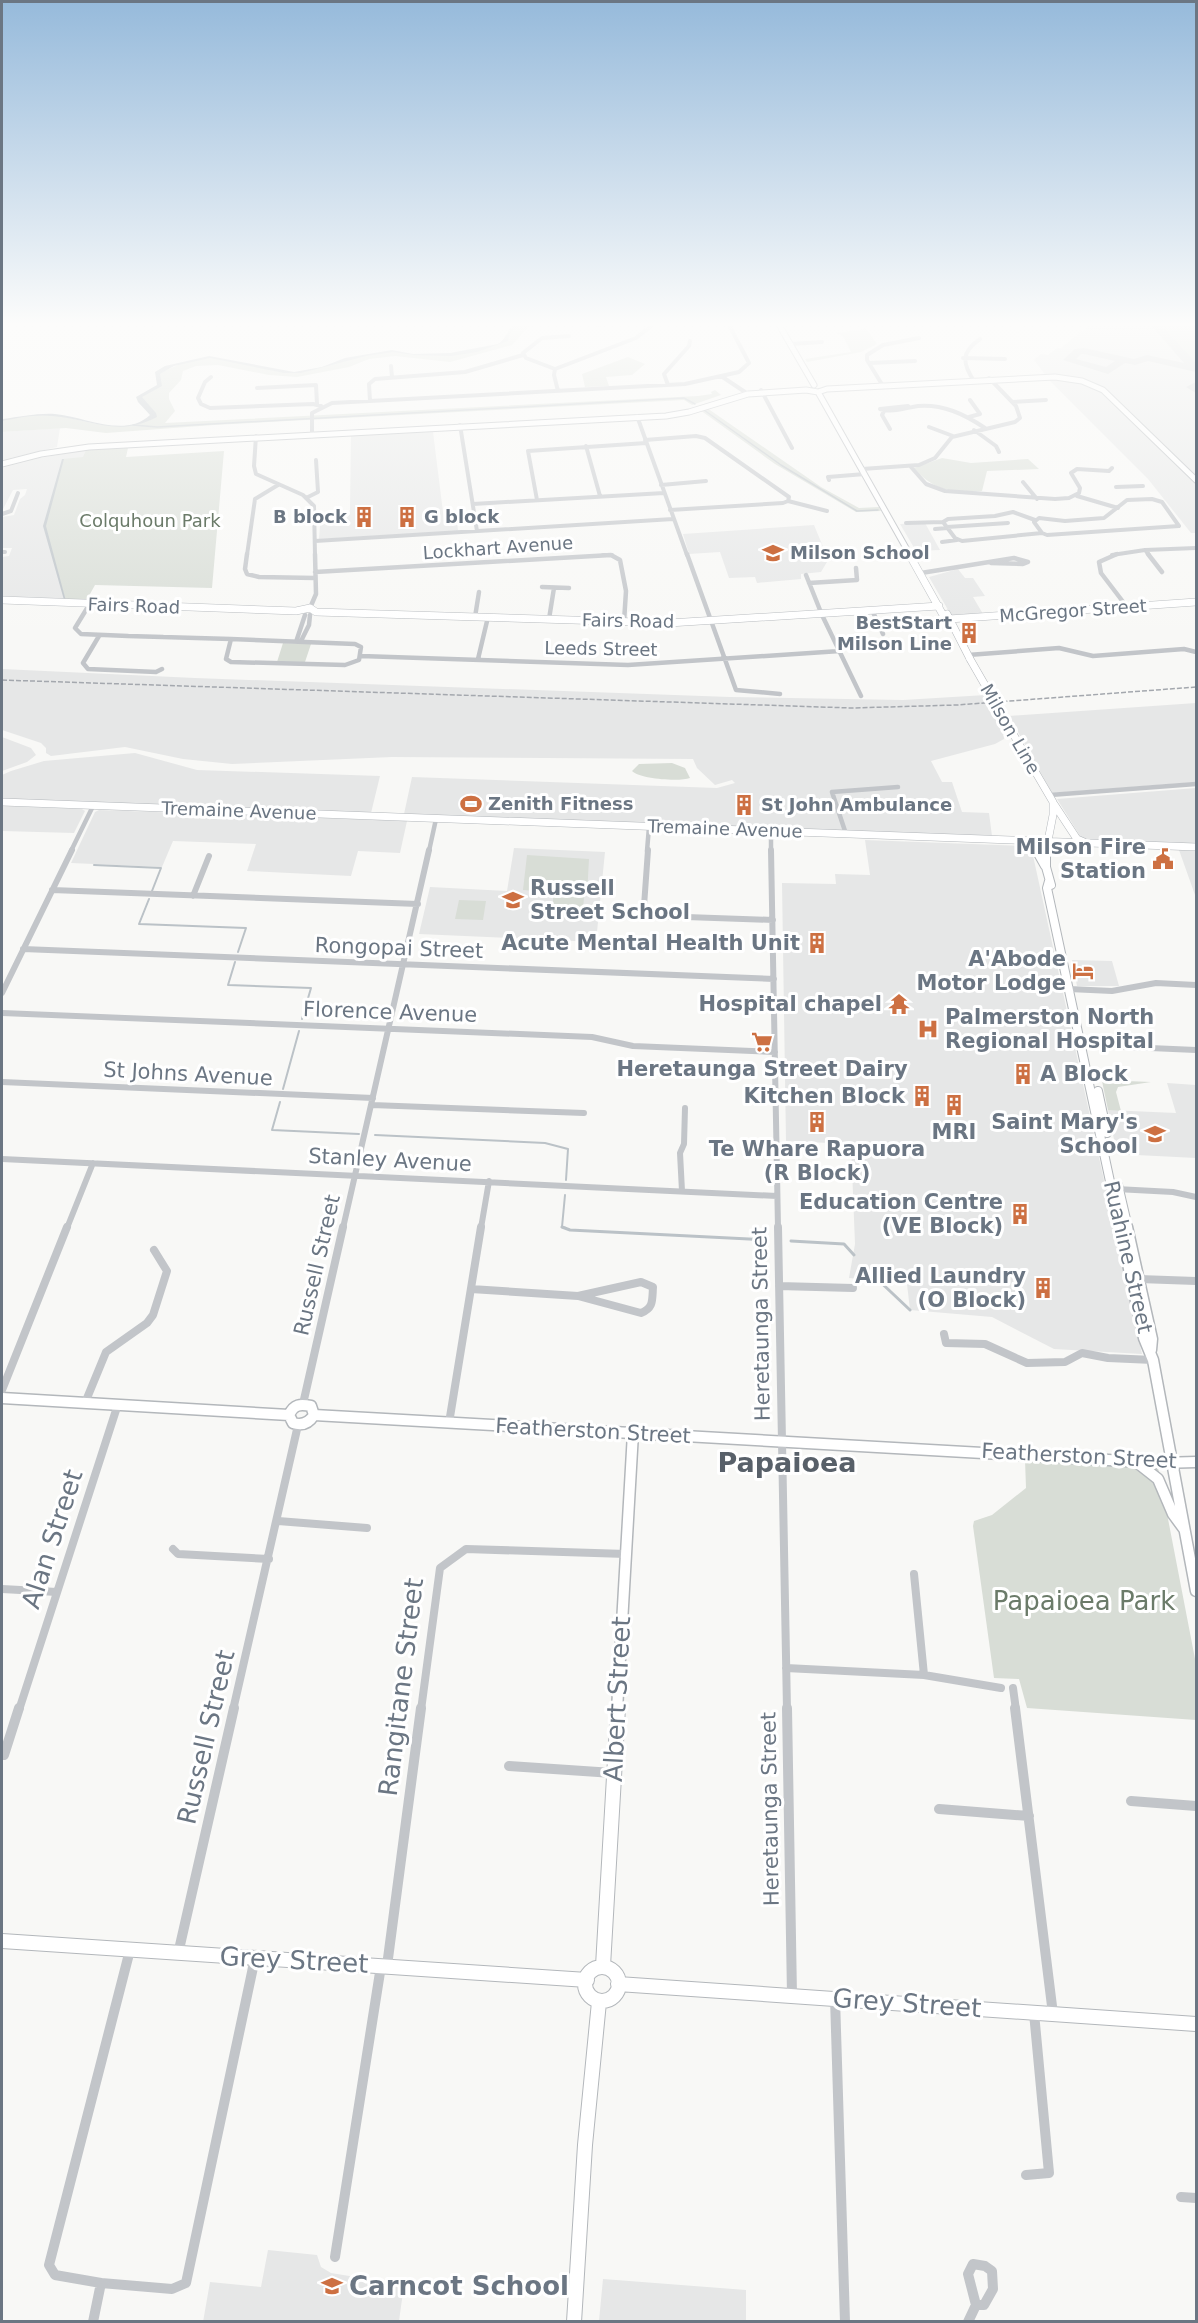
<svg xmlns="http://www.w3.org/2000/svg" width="1198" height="2323" font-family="'DejaVu Sans',sans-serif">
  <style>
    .built { fill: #e6e7e7 }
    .green { fill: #d8ddd6 }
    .water { fill: #bbc2c7 }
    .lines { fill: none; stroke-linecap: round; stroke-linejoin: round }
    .stream-far2 { stroke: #bbc2c7; stroke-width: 1.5 }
    .stream-far1 { stroke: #bbc2c7; stroke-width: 2 }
    .stream { stroke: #bbc2c7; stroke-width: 3 }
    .taxiway { fill: #ced0d2; fill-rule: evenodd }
    .secondary-far4-casing { stroke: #b3b7bb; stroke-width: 7 }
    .secondary-far3-casing { stroke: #b3b7bb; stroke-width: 8 }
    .secondary-far2-casing { stroke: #b3b7bb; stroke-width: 10 }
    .secondary-far1-casing { stroke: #b3b7bb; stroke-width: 13 }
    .secondary-casing { stroke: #b3b7bb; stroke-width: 16 }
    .street-far4 { stroke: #c2c5c9; stroke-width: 4 }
    .street-far3 { stroke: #c2c5c9; stroke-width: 4.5 }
    .street-far2 { stroke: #c2c5c9; stroke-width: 6 }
    .street-far1 { stroke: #c2c5c9; stroke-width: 8 }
    .street { stroke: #c2c5c9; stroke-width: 10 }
    .secondary-far4 { stroke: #fff; stroke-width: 5 }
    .secondary-far3 { stroke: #fff; stroke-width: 7 }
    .secondary-far2 { stroke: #fff; stroke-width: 8 }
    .secondary-far1 { stroke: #fff; stroke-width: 10 }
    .secondary { stroke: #fff; stroke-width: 14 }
    .rail { stroke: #a4a8ae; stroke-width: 1.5; stroke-dasharray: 5 2; stroke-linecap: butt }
    .secondary-bridge-casing { stroke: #b3b7bb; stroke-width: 8; stroke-linecap: butt }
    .secondary-bridge { stroke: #fff; stroke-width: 7 }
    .labels { text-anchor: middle; stroke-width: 6; stroke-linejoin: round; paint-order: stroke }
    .far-poi-label { font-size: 18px; font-weight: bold; fill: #6b7683; stroke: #fff; text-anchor: start }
    .far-park-label { font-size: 18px; fill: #6b7b69; stroke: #fff }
    .far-street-label { font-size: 18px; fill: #6b7683; stroke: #fff }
    .poi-label { font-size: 21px; font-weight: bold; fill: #6b7683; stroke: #fff; text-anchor: end }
    .street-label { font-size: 21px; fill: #6b7683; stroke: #fff }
    .near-street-label { font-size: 26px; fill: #6b7683; stroke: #fff }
    .near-park-label { font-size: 26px; fill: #6b7b69; stroke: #fff }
    .near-poi-label { font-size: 26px; font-weight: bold; fill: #6b7683; stroke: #fff; text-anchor: start }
    .district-label { font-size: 27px; font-weight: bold; fill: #586069; stroke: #fff }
  </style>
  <rect width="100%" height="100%" fill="#f8f8f6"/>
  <path class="built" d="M1092,323H1196V533H1191L1148,479L1049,380L1034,360L1041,354L1048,355L1057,348H1061Z
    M60,428L57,447L2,460V432Z
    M433,432L444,520H457L458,531L319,539L321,513L350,511L351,436Z
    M86,450L66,602L2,598V557L9,556L12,548H2V517L14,515L20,499L25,495L27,489L13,490L2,511V468L40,458Z
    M925,523L940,550L916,551L900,524Z
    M814,525L826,554L827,562L821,572L801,574V579L757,583L755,577L729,578L720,552L689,554L683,534Z
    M958,569L965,578H973L985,596L973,597L983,614L951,615L929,577Z
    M2,669L195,678L730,697L903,700L986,695L1003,729L1004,739L995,744L931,761L942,782H952L962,812L989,813L992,836L404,814L412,777L717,788L735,783L732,780L715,785L697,768L693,759L392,757L232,764L183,759L125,747L51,756L46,753V748L41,743L2,730Z
    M1196,703V782L1052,793L1009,716Z
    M2,737L31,748L36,755L27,762L2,771Z
    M135,753L197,770L380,776L371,813L2,799V775L11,771L44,761Z
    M1196,788V844L1082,839L1057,799Z
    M2,806L82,809L85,811L74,833L2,831Z
    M99,810L407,821L400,853L358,851L351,876L247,871L256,844L173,841L162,867L71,863L95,812Z
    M865,840L1024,846L1032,851L1142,1354L1054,1349L992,1317L910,1310L907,1284L849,1278L855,1244L851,1144L786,1141L782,883L836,884L835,874L870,875Z
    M514,848L605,852L596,942L419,934L430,887L507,891Z
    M1179,850L1196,851V895H1195Z
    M1072,960L1112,961L1119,986H1077Z
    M1167,1083L1196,1085V1158L1117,1154L1108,1110L1176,1113Z
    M268,2250L317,2255L321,2267L331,2273L404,2285L399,2321L203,2322L210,2282L261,2287Z
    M603,2279L746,2290V2321H599Z"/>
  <path class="green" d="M519,323H532L512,345L450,362L395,356L369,359L349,367L297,377L269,375L218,365L196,366L183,371L181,380L169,393V399L175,411L165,423L698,396L712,394L711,392L715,390L721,395L692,405L684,400L214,425L106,433L66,428L2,432V420C18,418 36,413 53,415C87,420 121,436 155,417L138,397L161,385L158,374L180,364L211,357L287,373H300L365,355L393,351L413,355H450L473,352L501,343L510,328Z
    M862,323L877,344L861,352L807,362L805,359L851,352L843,336L836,333L864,329Z
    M1159,323H1196V365L1158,326Z
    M628,357L645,364L632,375L606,377L609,386L585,387L582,374Z
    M707,408L821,487L859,508L879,507L881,511L856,512L775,464L700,410Z
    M128,448L126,457L224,451L212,588L95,585L85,603L66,602L45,526L63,459L83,457L86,450Z
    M942,458L971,463L1028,459L1039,469L987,471L982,491C952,493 934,491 914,468Z
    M283,643L311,644L305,662H277Z
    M672,763L685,768L690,778C679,782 640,779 632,771L639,764Z
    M527,855L589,859L587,895L523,890Z
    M553,896L584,897L583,910L553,909Z
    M459,900L486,901L483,920L455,919Z
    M1102,1081V1080L1151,1082L1118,1087L1116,1092L1121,1111L1108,1110Z
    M1025,1460L1158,1467L1196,1664V1720L1027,1708L1019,1679L994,1678L973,1526L974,1521L992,1515L1026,1488Z"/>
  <path class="water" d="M518,323H521L510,333L508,341L477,352L451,356L413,355L393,352L366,356L301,373H284L210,358L174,366L160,374L162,386L142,397L156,413L157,417C117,438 91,419 52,416C36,414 17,418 2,421L3,419C20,417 37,413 55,414C83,416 125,439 150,415L138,402L136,397L157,385L155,372L165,366L209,356L294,372L322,367L345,358L392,350L413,354L450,353L498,344C506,339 508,330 518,323Z
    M62,459H64L46,526L66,601L64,600L43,526Z"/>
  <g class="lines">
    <path class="stream-far2" d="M704,410L781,465L857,511L878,510
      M133,425L157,427L684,398L695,404"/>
    <path class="stream-far1" d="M94,865L161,868L152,891
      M149,899L139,924L246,928L238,952
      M235,962L228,985L311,988L302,1019
      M283,1089L299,1031
      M280,1102L272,1130L359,1134
      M375,1135L545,1143L568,1149L566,1180
      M565,1195L562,1227L566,1228"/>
    <path class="stream" d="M562,1227L570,1230L768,1240
      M791,1241L844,1244L854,1255
      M874,1276L910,1310"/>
    <path class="taxiway" d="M1149,323H1159L1195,362L1196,372L1148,361L1135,365L1125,363L1108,374L1063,360L1075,349L1084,348L1134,359L1147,355L1184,363ZM1081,354H1084L1115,361L1106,367L1076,359Z
      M1196,382V393L1186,387Z"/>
    <defs>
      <path id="secondary-far4" d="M778,323L814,385
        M818,392L910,555
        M2,464L41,454L89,447L666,416L689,412L748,394L806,390L818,392L827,389L1055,377L1082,381L1103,390L1196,480"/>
      <path id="secondary-far3" d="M909,554L943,615L949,619
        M2,600L296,611L310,608L316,612L669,623L939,606
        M947,614L970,659
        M949,619L1196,602
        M1012,732L1053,802V815L1046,851
        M2,802L1196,847
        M1054,804L1077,839L1084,842
        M1023,842L1037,851"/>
      <path id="secondary-far2" d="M1036,850L1045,866
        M1046,850V867L1051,885
        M1049,881L1047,888L1120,1228
        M1098,1091L1107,1133
        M1118,1185L1128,1228"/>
      <path id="secondary-far1" d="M1120,1227L1144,1338L1153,1360L1196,1591
        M1127,1227L1152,1339L1151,1350
        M2,1398L289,1415
        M289,1415C294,1404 300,1404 311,1406L314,1415
        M289,1415L293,1423C302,1426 309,1423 314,1415
        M314,1415L1161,1463L1196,1462
        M1139,1464L1158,1479L1173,1514L1184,1529
        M617,1710L633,1433"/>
      <path id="secondary" d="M2,1941L587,1980
        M603,1966L618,1708
        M585 1984a17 17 0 1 1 34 0a17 17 0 1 1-34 0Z
        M618,1984L1196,2024
        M574,2322L585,2145L599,2002"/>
    </defs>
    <use href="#secondary-far4" class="secondary-far4-casing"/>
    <use href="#secondary-far3" class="secondary-far3-casing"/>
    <use href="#secondary-far2" class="secondary-far2-casing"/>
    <use href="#secondary-far1" class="secondary-far1-casing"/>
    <use href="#secondary" class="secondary-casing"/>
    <path class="street-far4" d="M599,325L602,323
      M790,344L822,342
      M963,358L1005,359
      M869,363L915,361
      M391,366L392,377
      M555,369L526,358L523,353L542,338L569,336
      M721,376L748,394
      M211,377L205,382L198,398L201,404L210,408L313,404L321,406
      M974,381C962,363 961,352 980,339
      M668,385L664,374L689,346L690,341
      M883,386L867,360V355L883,345L919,338
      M257,388L316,385L317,404
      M761,390L792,448
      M558,391L554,375L555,369L636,338L655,323
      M370,401L369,384L375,379L465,372L523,355
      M1012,402L1046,400
      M908,406L880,409C892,413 905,408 918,406C943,404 964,414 985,428
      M884,411L882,415L890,429
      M637,416L687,555
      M969,417L980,414L970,400
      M460,425L477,531
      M929,427L953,436
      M974,430L996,446L999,452
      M256,436L254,466L256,474L303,495L314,506L315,555
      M312,436V413L332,403L685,384L739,372L749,363L728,323
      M645,440L696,436L705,438L789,497L788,501L783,503L670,510
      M586,446L600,496
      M911,467L926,484L945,491L1055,499L1069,498L1079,493L1080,488L1071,473L1077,469L1109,471L1112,468
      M862,469L919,465L935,458L952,437L1015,422L1020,418L1016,406L989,378
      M829,480L828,477L865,474
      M1023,482L1037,499
      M661,485L706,481
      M1116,487L1143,486
      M1077,496L1118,508
      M306,498L318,492L316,460
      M1152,499L1162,502L1179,526L1047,535L1042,533L1034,522L1039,518L1065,521L1104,518L1127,500Z
      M537,500L528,451L646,443
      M788,501L827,511
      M473,504L664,493
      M2,514L11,511L18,493
      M1035,520L1013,512L995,516L948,519L943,522L955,538L962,541L1042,533
      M906,523L943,522
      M947,527L1008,523
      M935,529L948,528
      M315,541L673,519
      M942,542L957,540
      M1146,551L1149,555
      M2,552H5
      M247,555L255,499L278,485
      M603,555H612
      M1112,555L1145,550L1196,548"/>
    <path class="street-far3" d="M247,554L245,569L247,574L259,577L315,578
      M687,554L736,690L780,694
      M1117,554L1099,562L1101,573L1127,607
      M1148,554L1162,572
      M315,572L611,555L620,560L626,591L624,622
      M921,573L1014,558L1028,562L1023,564L991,563
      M806,575L822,615L861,696
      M809,583L857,580L856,568
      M542,587L569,588
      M89,605L75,628L81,634L128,636
      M310,608L316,594L315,554
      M872,610L883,634
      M475,617L479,592
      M549,619L554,588
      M99,636L83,663L88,669L156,672L162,669
      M163,637L128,636L231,639
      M231,639L355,644L361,647L359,660L345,665L231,662L226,659Z
      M297,639L305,615
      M301,641L309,625L310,615
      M968,655L1059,648L1093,656L1184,649L1196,652
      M361,656L628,665L840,651
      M478,659L488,617
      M1050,795L1196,784
      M771,831V851
      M846,834L832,792L898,787
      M71,851L93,806
      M429,851L436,819
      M647,851L649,827"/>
    <path class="street-far2" d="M648,850L644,906L646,911L658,916L773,920
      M771,850L778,1228
      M52,890L418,904
      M193,896L209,856
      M23,949L774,979
      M1069,989L1112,991L1156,983L1196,985
      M2,993L72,850
      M2,1013L592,1037L633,1046L775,1052
      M1081,1045L1196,1050
      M2,1082L373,1098
      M372,1105L584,1113
      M2,1159L777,1196
      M1116,1189L1173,1192L1196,1197
      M682,1191L680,1153L684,1144L685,1108
      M67,1228L93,1163
      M343,1228L429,850
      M481,1228L489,1181"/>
    <path class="street-far1" d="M778,1227L787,1710
      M1139,1279L1196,1281
      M641,1282L653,1287C652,1300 654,1308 641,1313L578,1296Z
      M779,1286L853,1288
      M471,1289L578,1296
      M944,1334L946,1343L985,1344L1027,1363L1065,1362L1082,1353L1108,1358L1153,1360
      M2,1390L67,1227
      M85,1403L106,1352L147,1323L153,1315L167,1271L154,1250
      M303,1404L343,1227
      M449,1423L481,1227
      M278,1521L367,1528
      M173,1549L178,1554L269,1559
      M914,1574L924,1675
      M2,1589L57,1592
      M786,1668L924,1675L1001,1688
      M1013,1688L1016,1710
      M19,1710L118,1404
      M233,1710L298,1425
      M421,1710L440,1568L466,1549L626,1554"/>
    <path class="street" d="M787,1708L792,1995
      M1015,1708L1053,2014
      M4,1755L19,1708
      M509,1766L613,1773
      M1131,1801L1196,1806
      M939,1809L1029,1816
      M130,1950L49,2265L55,2275L101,2283L172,2289L186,2283L255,1958
      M178,1954L234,1708
      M387,1966L421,1708
      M835,1998L845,2322
      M1026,2175L1049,2173L1034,2013
      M1181,2197L1196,2198
      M335,2257L381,1966
      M973,2264L985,2266L992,2271L993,2289L984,2305H976L968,2274Z
      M93,2322L101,2283
      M968,2322L976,2305"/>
    <use href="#secondary-far4" class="secondary-far4"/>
    <use href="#secondary-far3" class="secondary-far3"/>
    <use href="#secondary-far2" class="secondary-far2"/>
    <use href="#secondary-far1" class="secondary-far1"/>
    <use href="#secondary" class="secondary"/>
    <path class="rail" d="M2,680L852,708L957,705L1196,687"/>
    <defs>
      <path id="secondary-bridge" d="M970,659L1012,732"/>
    </defs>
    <use href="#secondary-bridge" class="secondary-bridge-casing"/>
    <use href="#secondary-bridge" class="secondary-bridge"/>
  </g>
  <linearGradient id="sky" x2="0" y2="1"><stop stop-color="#96badb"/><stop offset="0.5" stop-color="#fcfcfb"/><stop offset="1" stop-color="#fcfcfb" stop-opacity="0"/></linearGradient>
  <rect width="1198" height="648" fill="url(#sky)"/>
  <defs>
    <symbol id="building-bare" viewBox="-9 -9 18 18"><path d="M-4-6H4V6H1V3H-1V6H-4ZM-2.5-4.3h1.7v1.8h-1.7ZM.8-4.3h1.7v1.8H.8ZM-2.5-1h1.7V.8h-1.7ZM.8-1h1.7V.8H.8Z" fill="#cd7042" stroke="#fff" stroke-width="2.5" paint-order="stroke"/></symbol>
    <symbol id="school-bare" viewBox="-9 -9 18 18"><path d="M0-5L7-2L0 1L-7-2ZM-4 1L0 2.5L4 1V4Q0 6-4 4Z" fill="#cd7042" stroke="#fff" stroke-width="2.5" paint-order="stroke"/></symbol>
    <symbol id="stadium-bare" viewBox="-9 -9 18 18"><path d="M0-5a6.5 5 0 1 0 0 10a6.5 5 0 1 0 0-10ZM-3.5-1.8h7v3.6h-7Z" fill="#cd7042" stroke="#fff" stroke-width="2.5" paint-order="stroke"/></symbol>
    <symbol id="civic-bare" viewBox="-9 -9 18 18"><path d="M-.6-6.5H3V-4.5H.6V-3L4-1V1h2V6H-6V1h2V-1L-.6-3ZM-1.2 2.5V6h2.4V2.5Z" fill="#cd7042" stroke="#fff" stroke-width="2.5" paint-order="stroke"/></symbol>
    <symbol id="hotel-bare" viewBox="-9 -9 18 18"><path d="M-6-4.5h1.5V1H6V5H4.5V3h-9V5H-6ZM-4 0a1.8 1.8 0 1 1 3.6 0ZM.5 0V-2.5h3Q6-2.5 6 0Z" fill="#cd7042" stroke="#fff" stroke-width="2.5" paint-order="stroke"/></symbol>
    <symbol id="temple-bare" viewBox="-9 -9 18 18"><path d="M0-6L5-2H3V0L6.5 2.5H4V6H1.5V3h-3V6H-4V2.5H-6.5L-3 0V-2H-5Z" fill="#cd7042" stroke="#fff" stroke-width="2.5" paint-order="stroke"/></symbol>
    <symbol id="hospital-bare" viewBox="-9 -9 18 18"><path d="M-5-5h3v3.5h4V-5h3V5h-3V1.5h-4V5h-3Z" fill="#cd7042" stroke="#fff" stroke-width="2.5" paint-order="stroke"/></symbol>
    <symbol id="supermarket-bare" viewBox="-9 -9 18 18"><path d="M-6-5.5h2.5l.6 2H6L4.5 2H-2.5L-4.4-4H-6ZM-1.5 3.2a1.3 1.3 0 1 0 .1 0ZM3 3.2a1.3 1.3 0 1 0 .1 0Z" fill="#cd7042" stroke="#fff" stroke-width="2.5" paint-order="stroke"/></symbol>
  </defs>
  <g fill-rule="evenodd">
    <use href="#building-bare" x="349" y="502" width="30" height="30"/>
    <use href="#building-bare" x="392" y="502" width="30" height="30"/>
    <use href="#school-bare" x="758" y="538" width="30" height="30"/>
    <use href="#building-bare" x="954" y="618" width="30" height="30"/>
    <use href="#stadium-bare" x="456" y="789" width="30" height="30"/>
    <use href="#building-bare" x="729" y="790" width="30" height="30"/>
    <use href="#civic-bare" x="1148" y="844" width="30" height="30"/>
    <use href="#school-bare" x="498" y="885" width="30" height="30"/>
    <use href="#building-bare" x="802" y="928" width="30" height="30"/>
    <use href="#hotel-bare" x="1068" y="956" width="30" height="30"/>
    <use href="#temple-bare" x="884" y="989" width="30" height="30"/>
    <use href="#hospital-bare" x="913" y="1014" width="30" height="30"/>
    <use href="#supermarket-bare" x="747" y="1027" width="30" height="30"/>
    <use href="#building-bare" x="1008" y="1059" width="30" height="30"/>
    <use href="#building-bare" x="907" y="1081" width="30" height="30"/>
    <use href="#building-bare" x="939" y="1090" width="30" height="30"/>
    <use href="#building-bare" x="802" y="1107" width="30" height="30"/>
    <use href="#school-bare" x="1140" y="1119" width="30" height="30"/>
    <use href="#building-bare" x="1005" y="1199" width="30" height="30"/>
    <use href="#building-bare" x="1028" y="1273" width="30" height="30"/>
    <use href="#school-bare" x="317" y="2271" width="30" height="30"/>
  </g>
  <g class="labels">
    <g class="far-poi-label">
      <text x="347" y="523" text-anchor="end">B block</text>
      <text x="424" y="523">G block</text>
      <text x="790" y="559">Milson School</text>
      <text x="952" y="629" text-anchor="end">BestStart<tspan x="952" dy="21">Milson Line</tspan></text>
      <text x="488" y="810">Zenith Fitness</text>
      <text x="761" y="811">St John Ambulance</text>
    </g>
    <g class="far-park-label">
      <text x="150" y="527">Colquhoun Park</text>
    </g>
    <g class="far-street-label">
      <text transform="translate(498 548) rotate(-4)" y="6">Lockhart Avenue</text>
      <text transform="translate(134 606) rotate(2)" y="6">Fairs Road</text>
      <text transform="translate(1073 611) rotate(-4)" y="6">McGregor Street</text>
      <text transform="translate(628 621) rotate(1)" y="6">Fairs Road</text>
      <text transform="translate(601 649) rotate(1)" y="6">Leeds Street</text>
      <text transform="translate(1010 729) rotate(60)" y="6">Milson Line</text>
      <text transform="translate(239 811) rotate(2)" y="6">Tremaine Avenue</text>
      <text transform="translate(725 829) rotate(2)" y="6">Tremaine Avenue</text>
    </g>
    <g class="poi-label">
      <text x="1146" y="854">Milson Fire<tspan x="1146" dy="24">Station</tspan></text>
      <text x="530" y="895" text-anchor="start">Russell<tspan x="530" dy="24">Street School</tspan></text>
      <text x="800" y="950">Acute Mental Health Unit</text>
      <text x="1066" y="966">A'Abode<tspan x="1066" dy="24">Motor Lodge</tspan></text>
      <text x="882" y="1011">Hospital chapel</text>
      <text x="945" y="1024" text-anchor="start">Palmerston North<tspan x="945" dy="24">Regional Hospital</tspan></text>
      <text x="762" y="1076" text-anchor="middle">Heretaunga Street Dairy</text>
      <text x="1040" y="1081" text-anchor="start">A Block</text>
      <text x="905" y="1103">Kitchen Block</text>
      <text x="1138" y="1129">Saint Mary's<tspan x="1138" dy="24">School</tspan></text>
      <text x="954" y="1139" text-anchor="middle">MRI</text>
      <text x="817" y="1156" text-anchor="middle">Te Whare Rapuora<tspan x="817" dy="24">(R Block)</tspan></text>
      <text x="1003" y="1209">Education Centre<tspan x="1003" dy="24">(VE Block)</tspan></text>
      <text x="1026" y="1283">Allied Laundry<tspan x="1026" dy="24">(O Block)</tspan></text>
    </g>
    <g class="street-label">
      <text transform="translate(399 948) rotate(2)" y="7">Rongopai Street</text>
      <text transform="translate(390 1012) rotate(2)" y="7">Florence Avenue</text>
      <text transform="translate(188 1074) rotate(3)" y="7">St Johns Avenue</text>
      <text transform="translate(390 1160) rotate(3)" y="7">Stanley Avenue</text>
      <text transform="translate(1128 1257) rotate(77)" y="7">Ruahine Street</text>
      <text transform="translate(317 1265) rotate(-77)" y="7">Russell Street</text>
      <text transform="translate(761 1324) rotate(-91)" y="7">Heretaunga Street</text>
      <text transform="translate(593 1431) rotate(3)" y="7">Featherston Street</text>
      <text transform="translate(1079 1456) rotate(3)" y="7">Featherston Street</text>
      <text transform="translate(770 1809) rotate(-91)" y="7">Heretaunga Street</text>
    </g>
    <g class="near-street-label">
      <text transform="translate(52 1539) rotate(-72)" y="9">Alan Street</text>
      <text transform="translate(401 1687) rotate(-83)" y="9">Rangitane Street</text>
      <text transform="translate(617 1699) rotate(-87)" y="9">Albert Street</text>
      <text transform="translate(206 1737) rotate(-77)" y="9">Russell Street</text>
      <text transform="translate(294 1960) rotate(3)" y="9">Grey Street</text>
      <text transform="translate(907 2003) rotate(4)" y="9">Grey Street</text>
    </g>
    <g class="near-park-label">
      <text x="1084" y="1610">Papaioea Park</text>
    </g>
    <g class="near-poi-label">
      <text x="349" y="2295">Carncot School</text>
    </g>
    <g class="district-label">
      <text x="787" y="1472">Papaioea</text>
    </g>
  </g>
  <rect width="1198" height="2323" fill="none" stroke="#6b7683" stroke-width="6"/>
</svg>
